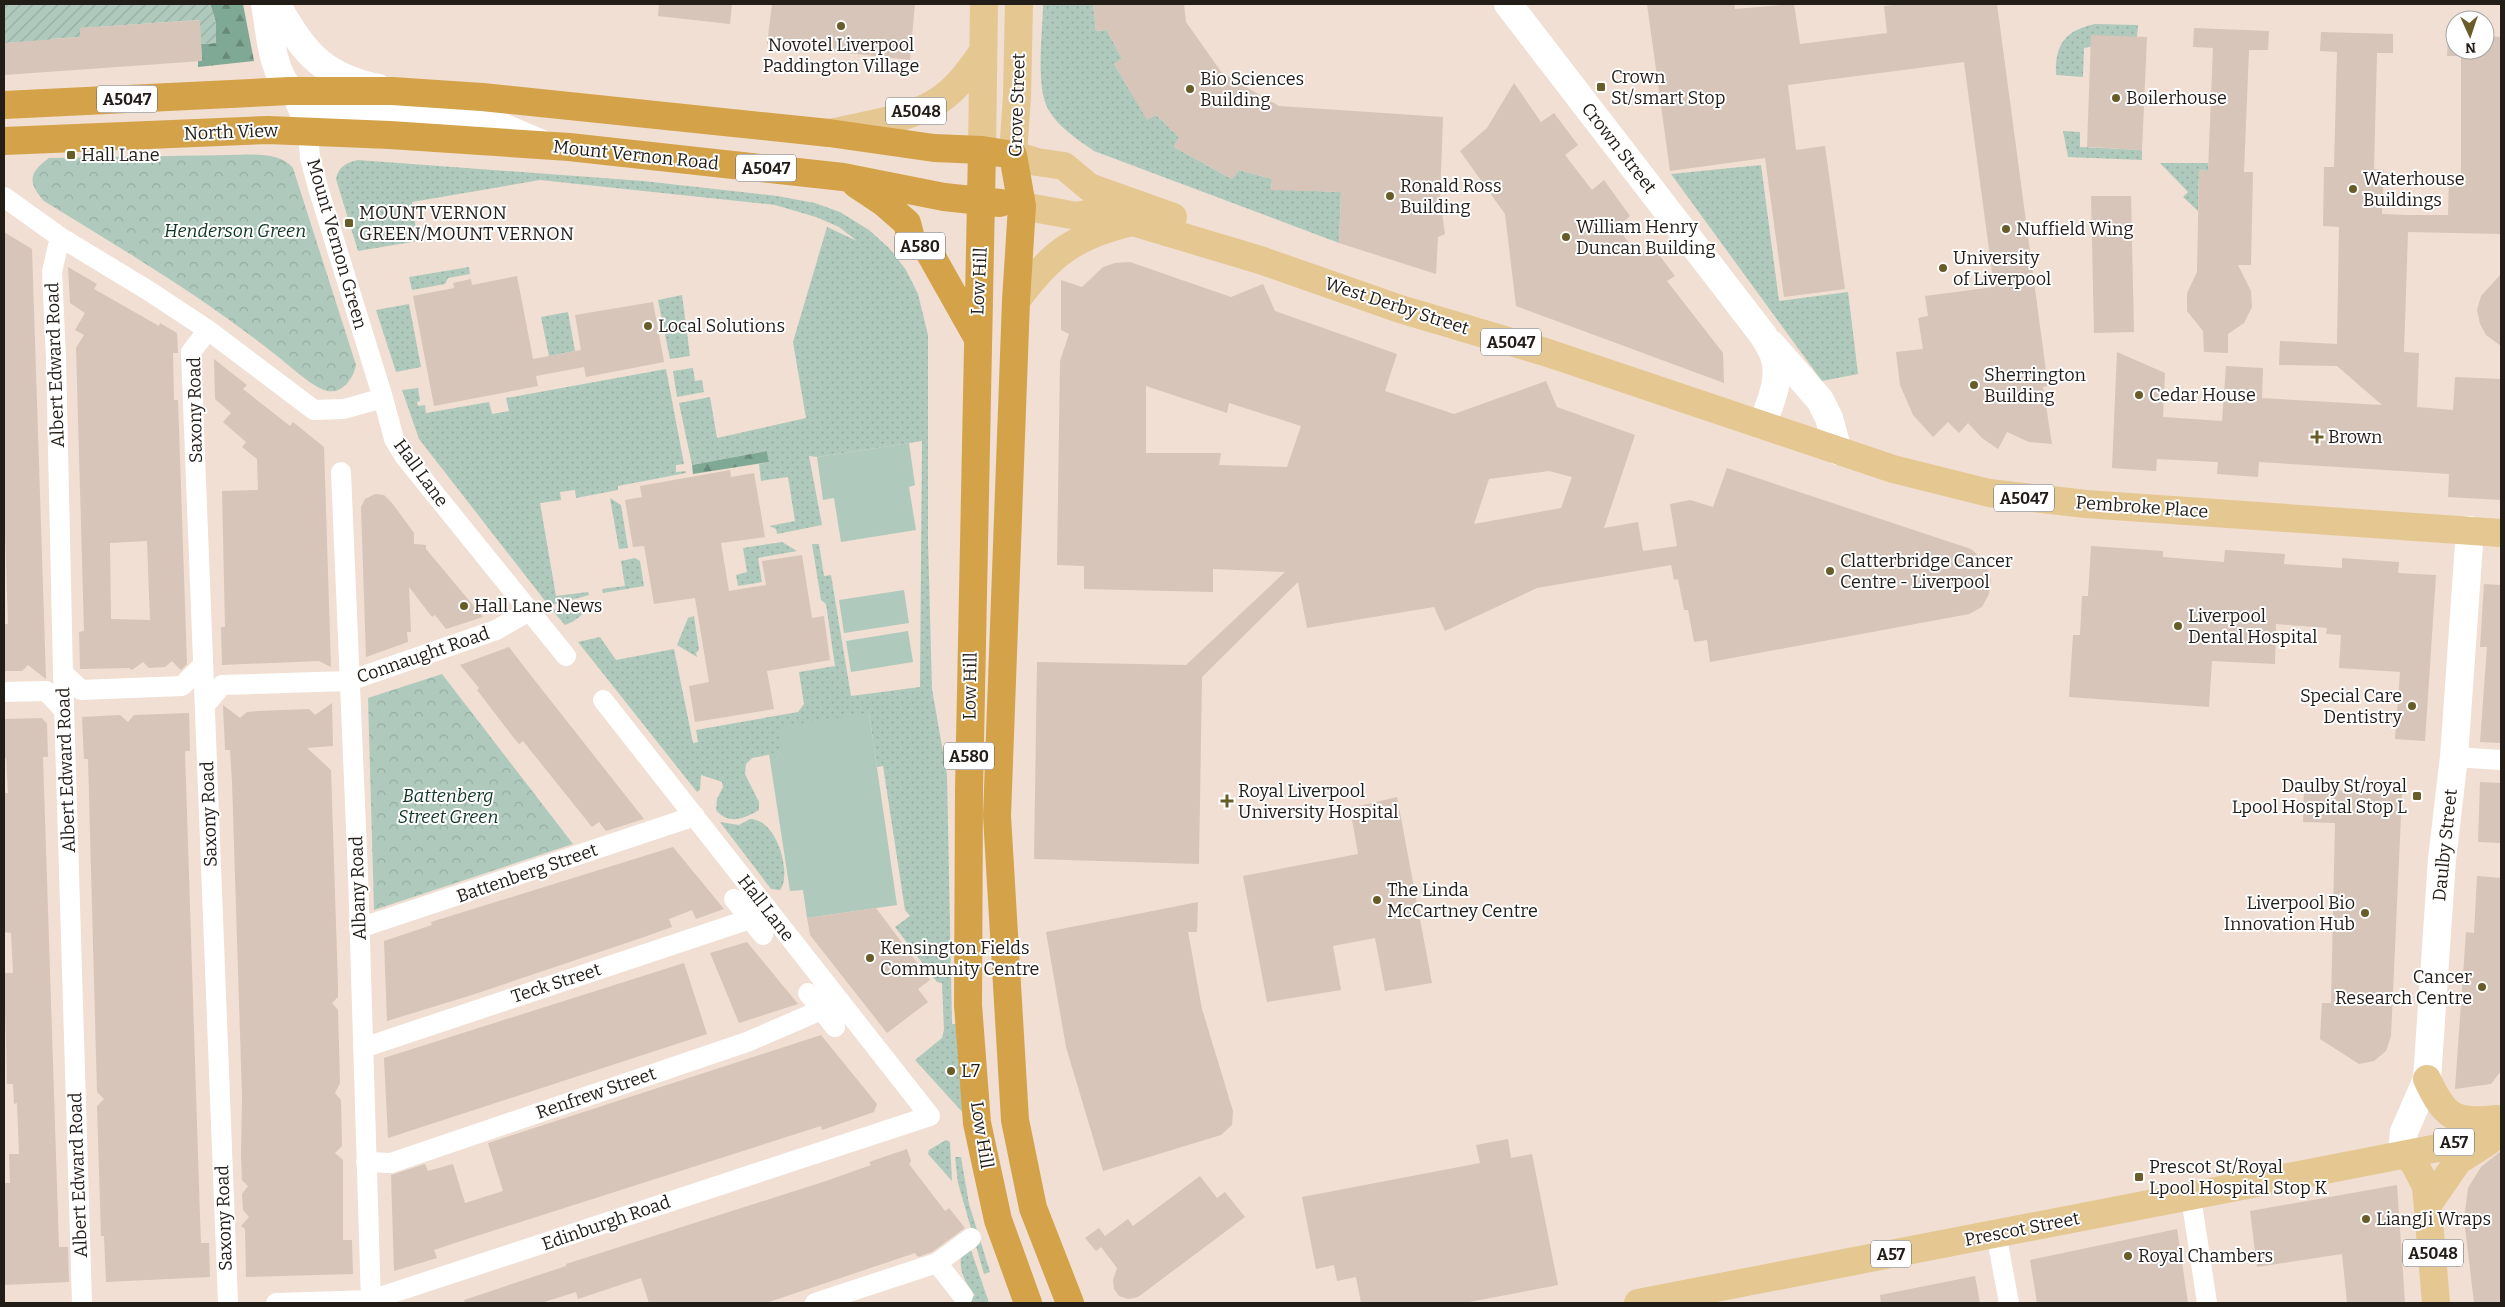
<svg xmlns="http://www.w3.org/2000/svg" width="2505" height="1307" font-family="Bitter,serif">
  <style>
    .grass { fill: url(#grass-dots) }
    .forest { fill: url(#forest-firs) }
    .park { fill: url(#park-crowns) }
    .garden { fill: url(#garden-furrows) }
    .pitch { fill: #afcabc }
    .building { fill: #d6c5b8; fill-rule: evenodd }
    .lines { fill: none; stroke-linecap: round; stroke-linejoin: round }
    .street { stroke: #fff; stroke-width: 20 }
    .secondary { stroke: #fff; stroke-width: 28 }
    .primary { stroke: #e5c791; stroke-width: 28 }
    .highway { stroke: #d4a248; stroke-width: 28 }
    .poi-dot { fill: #685c29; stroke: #fff; stroke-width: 2 }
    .labels { text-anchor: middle; stroke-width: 4; stroke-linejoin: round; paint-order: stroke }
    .shield { fill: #fff; stroke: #65615d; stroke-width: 1 }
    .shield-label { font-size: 16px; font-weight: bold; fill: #231d18 }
    .poi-label { font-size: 18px; fill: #231d18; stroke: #fff; text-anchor: start }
    .street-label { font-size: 18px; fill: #231d18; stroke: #fff }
    .park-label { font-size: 18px; font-style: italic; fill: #0d3324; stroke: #fff }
  </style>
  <defs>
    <pattern id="grass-dots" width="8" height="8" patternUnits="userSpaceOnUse" patternTransform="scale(1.25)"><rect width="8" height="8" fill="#afcabc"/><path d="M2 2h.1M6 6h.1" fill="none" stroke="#96ada1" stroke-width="1.8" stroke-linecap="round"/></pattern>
    <pattern id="forest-firs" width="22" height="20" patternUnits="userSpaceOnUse" patternTransform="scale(1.25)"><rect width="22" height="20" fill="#7fa994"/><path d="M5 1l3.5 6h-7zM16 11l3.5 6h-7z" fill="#688978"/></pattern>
    <pattern id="park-crowns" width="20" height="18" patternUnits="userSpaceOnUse" patternTransform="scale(1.25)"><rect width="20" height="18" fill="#afcabc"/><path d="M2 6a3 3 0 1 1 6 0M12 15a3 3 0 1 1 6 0" fill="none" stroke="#96ada1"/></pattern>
    <pattern id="garden-furrows" width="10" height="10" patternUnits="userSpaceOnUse" patternTransform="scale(1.25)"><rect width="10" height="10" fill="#afcabc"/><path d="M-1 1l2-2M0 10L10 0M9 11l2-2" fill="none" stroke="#96ada1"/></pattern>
  </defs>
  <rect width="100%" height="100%" fill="#f0dfd2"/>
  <path class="grass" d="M1043,4H1093L1096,31L1107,30L1122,59L1114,64L1147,119L1156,115L1179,137L1174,147L1232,179L1239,170L1272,179L1271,189L1341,192L1339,243L1094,151C1077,139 1058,127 1048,109C1035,84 1043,32 1043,4Z
    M2095,24L2138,25L2137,37L2084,48L2083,77L2056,75C2055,45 2064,31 2095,24Z
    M2063,131L2080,132V147L2142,150V160L2068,157Z
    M358,160L643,181L777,196L815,203L840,212L869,230L889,248L906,270L918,294L928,335V542L932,689L947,775L952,1024H961L965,1115L915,1060L942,1038L944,1030L942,983L937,982L895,927L910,916L905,910L883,766L877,767L869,713L783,752L752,758L746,764L745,774L759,802V810C744,819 728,825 716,810L717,799L723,787L722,782L701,775L700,790L697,792L578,642L600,637L616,660L674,649L693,743L698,742L696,730L798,712L804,704L799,672L835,666L826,604L821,600L812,544H819L824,576L831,575L851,696L920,687L922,441L817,457L809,456L822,525L777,534L776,529L769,526L795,521L788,477L761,481L759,464L769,462L767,451L692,465L679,403L710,397L717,438L806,418L793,342L827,227L857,241L839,227L816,217L775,205L540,180L412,202L418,241L358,251L336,179C338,167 347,162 358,160Z
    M2160,163H2208V171L2199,170L2198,211L2183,197L2188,192Z
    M1761,165L1779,301L1848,292L1858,374L1822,381L1671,174Z
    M469,267L470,274L448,278L445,284L412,290L409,277Z
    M682,295L690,356L670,359L658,300Z
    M409,304L421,367L396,372L376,310Z
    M568,312L575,351L549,356L541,317Z
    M693,368L695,381L702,380L704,392L677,397L673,371Z
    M666,369L684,464L676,465V472L686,471V473L618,486V490L576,498L575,490L560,492L561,500L540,503L556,596L588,592L589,595L549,606L419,439L402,390L418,388L420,401L417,402L418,406L425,405L426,413L489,402L492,414L509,411L506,398Z
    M610,498L621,505L628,548L619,549Z
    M782,542L797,551L758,558L762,582L738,586L736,575L747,572L743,548Z
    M635,558L640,561L644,586L603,593L602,589L625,586L621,561Z
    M590,602C585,613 577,621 565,625L552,610Z
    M694,616L699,650L696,653L697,657L677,645L688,618Z
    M750,819C778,819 792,876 780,890L771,889L720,822L739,825Z
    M946,1140L950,1142L952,1181L928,1154L929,1150Z
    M955,1157H961L969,1204L990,1272L984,1274L958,1183Z
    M971,1250L989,1303H965L975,1295C966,1283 959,1273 961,1257Z"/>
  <path class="forest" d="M210,4H243L254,61L198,67V61H202L201,44L216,43V22Z
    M767,451L769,462L693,474L692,465Z"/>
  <path class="park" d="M230,155C250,155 279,151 293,168L356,365C354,377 343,394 328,391C312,388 286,362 272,352C200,295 122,249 44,201C28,183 28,173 49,158Z
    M442,674L573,844L374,910L368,698Z"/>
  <path class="garden" d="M4,4H210L216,22V43L201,44L199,20L80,28V37L51,39L52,51L44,41L4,43Z"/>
  <path class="pitch" d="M909,443L915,485L909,487L916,530L841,542L834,498L823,500L817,457Z
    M904,590L909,623L844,633L839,600Z
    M908,631L913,662L851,672L846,641Z
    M869,713L897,905L807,918L803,890L790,891L769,754L782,752L779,727Z"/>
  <path class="building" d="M659,4H732L730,24L658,16Z
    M772,4H915L910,60L767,44Z
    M1093,4H1184L1186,22L1222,73L1279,106L1443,117L1440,199L1445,234L1438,237L1436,274L1339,243L1341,192L1271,190L1272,179L1239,170L1232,179L1174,147L1179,137L1156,115L1147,120L1114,64L1122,59L1107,30L1096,31Z
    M1647,4H1734L1735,9L1794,4L1800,44L1887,33L1884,6L1904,4H1997L2048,386L2043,387L2052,444L2029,442L2007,432L1998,449L1982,438L1968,423L1959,433L1948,422L1933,437L1913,415L1900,385L1896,352L1923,349L1918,318L1928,316L1925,296L1994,287L1964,62L1788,85L1796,150L1825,146L1845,289L1784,297L1765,158L1670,171Z
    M200,20L202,61L4,75V43L80,37V28Z
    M2194,28L2269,31L2268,50H2249L2244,172H2253L2251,265H2238L2251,291L2252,307L2244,323L2228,334V353L2204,352L2203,331L2187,311V293L2197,272L2199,170L2208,171L2213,48L2193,47Z
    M2321,32L2393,34V53H2377L2374,169L2384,170L2382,214L2408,215H2448L2449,177H2461V56H2447L2448,36H2455V50H2485V36L2501,37V234L2408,232L2404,352L2419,353L2417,407L2453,410L2455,377L2501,379V500L2448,497L2449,474L2259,462L2258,477L2217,474L2218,462L2157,459L2156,471L2112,468L2117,352L2165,373L2163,417L2222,421L2226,366L2263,368L2262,398L2382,405L2337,366L2279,365L2280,341L2337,344L2339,227L2323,226L2324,167H2334L2337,52L2320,51Z
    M2091,35L2147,37L2142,150L2087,147Z
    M1514,83L1541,122L1554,113L1578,145L1565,155L1592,190L1604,180L1630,216L1617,227L1639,256L1653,247L1675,276L1667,281L1723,353L1724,383L1516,306L1505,214L1460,151L1487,128Z
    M2091,196H2131L2134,332L2094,333Z
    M4,232L32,249L46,679L28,665L22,671H4V624H8L4,502Z
    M1130,262L1231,297L1263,284L1275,311L1397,354L1385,391L1454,414L1546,381L1557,407L1635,435L1604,528L1638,522L1643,551L1677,546L1670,504L1690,500L1713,507L1727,468L1971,549L1985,562L1991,580L1989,594L1982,607L1969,614L1710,662L1707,640L1694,642L1688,610H1684L1678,579L1674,580L1671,565L1537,588L1445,631L1434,607L1307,628L1298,582L1202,677L1199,864L1034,859L1037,662L1186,665L1285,572L1213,569V592L1084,589V566L1057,565L1060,361L1069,334L1061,330V280L1082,287L1103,267L1115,263ZM1146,386L1227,413L1229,403L1301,426L1287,467L1219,465L1221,453H1146ZM1549,471L1572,477L1561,508L1474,524L1489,479Z
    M68,267L97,284L94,289L159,326L160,323L177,333L178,353H173L174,400H178L187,664L181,670L172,661L165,667L149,668L143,662L132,670L129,668L80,669L79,632L84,631L76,348L84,335L75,330L85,313L70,303ZM147,541L150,620L111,619L110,543Z
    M2501,274V346L2486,335L2480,324L2477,310L2481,296Z
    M517,276L533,359L581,350L575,315L653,302L664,362L586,377L584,367L536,376L538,386L434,406L413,296L454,288L453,283L471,279L472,285Z
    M214,359L247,385L243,389L290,426L293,422L324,447L331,667L319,661L222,665L221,627H225L222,491L258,490L257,459L242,447L246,442L223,422L231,413L215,399Z
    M730,470L731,477L754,473L765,537L721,543L729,591L766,585L762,561L802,555L812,618L824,616L830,660L767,671L774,709L695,722L689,686L709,682L695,598L654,604L644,546L633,547L625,500L642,497L640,486Z
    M375,494L384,495L392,503L414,533V544L426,545V549L483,617L446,629L435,615L432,617L409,587L411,632H407L408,642L366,657L361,507L365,499Z
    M2091,546L2163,551V557L2224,562L2225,550L2285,554L2284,564L2342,568V558L2399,562L2398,573L2436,575L2425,741L2395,739L2400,672L2339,668L2341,635L2326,634L2327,628L2276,624L2275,664L2212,661L2209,707L2069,697L2073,635H2080L2082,596H2088Z
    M2484,584L2501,585V743L2480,742L2487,647H2480Z
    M509,647L525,668L644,819L606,831L599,822L592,827L523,741L519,744L513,737L477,690L479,688L460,665Z
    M332,703L333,746L307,748L331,770L338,986V997L332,1003L338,1010L340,1083L335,1093L341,1100L342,1146L335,1153L343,1160V1240H352L353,1274L246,1277L245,1229L241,1226L249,1217L243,1210L242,1194L248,1186L242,1180L241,1155L242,1096L232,782L230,750H225L223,705L240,718L247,712L258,711L309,709L315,715Z
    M189,713L190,751H185L200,1217L201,1243H209L210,1277L106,1282L104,1236H101L97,1106L104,1099L97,1092L88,759H84L82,717L120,715L128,722L134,715Z
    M42,718L47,724L48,757H43L59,1247H68L69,1282L4,1285V1183H10L9,1154H19L17,1103L14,1104L13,1084H7L6,1043L4,973H13L11,933L4,932V793H8L6,758H4V719Z
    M2480,782L2501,783V843L2478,842Z
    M2304,788L2402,794L2391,1036L2386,1051L2374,1061L2359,1064L2320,1039L2322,1003H2331L2335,823L2303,822Z
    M1397,797L1432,983L1385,991L1375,938L1333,946L1341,990L1267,1002L1243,876L1358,854L1350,808Z
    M673,847L724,909L696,919L692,910L669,919L672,927L644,937L472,995L387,1021L384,941L432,925L431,922Z
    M2477,876L2501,878V1071L2491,1084L2455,1089L2466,932L2474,933Z
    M1198,902L1197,932H1188L1202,1009L1233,1111L1232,1125L1221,1135L1103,1171L1066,1047L1046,932Z
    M876,908L930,980L918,989L928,1002L887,1033L810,935L807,918Z
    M747,942L798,1004L739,1023L710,953Z
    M684,963L707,1034L388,1138L384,1058Z
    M821,1035L877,1104L874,1112L822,1130L821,1126L461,1241L434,1250L437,1258L394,1271L391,1175L425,1164L428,1171L453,1164L465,1203L503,1191L488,1143Z
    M1508,1139L1511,1158L1532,1154L1558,1285L1464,1303H1361L1356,1277L1337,1281L1334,1265L1316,1269L1302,1197L1480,1163L1476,1145Z
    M907,1149L911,1161L909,1164L945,1211L949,1208L965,1228L932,1252L918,1257L915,1253L766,1303H649L641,1278L578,1299L576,1292L541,1303H465L464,1300L566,1266V1264L826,1181L871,1165L869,1162Z
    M2501,1151V1303H2474L2464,1219L2468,1188L2481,1167Z
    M1200,1176L1217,1198L1225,1192L1245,1217L1138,1297L1128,1299L1119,1296L1114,1289L1113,1280L1117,1268L1101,1247L1096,1251L1085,1238L1099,1228L1105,1236L1128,1219L1133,1226Z
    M2397,1185L2405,1303H2347L2342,1254L2257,1267L2250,1211Z
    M2177,1229L2188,1303H2037L2030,1260Z
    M1975,1276L1980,1303H1881L1880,1295Z"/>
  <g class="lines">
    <path class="street" d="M290,91L308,132L310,158L319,191L383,398
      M4,197L60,237L149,291L208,330L314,410L344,409L383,398L394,439L405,457L566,656
      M60,237L52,272L56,358L63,673L82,1303
      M208,330L191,352L228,1303
      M341,472L358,875L371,1303
      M63,673L81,690L182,686L202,666
      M4,692L46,691L64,710
      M206,704L222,685L349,681L496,630L529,611
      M2454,757L2501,760
      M734,899L763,935
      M359,928L695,816
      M808,993L835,1027
      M363,1048L750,919L767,908
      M366,1162L391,1163L747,1042L821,1010L837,999
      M2191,1197L2207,1303
      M1996,1233L2009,1303
      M937,1263L963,1296
      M276,1303L371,1300L930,1116L603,700
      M815,1303L937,1263L971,1238"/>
    <path class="secondary" d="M265,4C270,31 271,69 290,90C299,101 316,106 328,110L495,124L542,144
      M276,4C304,52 321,76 378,88
      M1508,4L1763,335C1767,342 1772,349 1774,356C1782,378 1770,404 1762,425
      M1771,344L1820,400L1829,418L1838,451
      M2406,1154L2403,1142L2404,1132L2427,1079L2442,859L2454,757L2470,530"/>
    <path class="primary" d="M1019,4L1017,96L1013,155L1037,162L1064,166L1089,187L1173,217
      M830,133C863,125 901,121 931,105C953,94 969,72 982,53
      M982,150L984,4
      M1022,206L1077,216L1096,212L1133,222L1260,260L1400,309L1545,352L1893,469L1989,493L2086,504L2501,533
      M1016,301C1050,254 1074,236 1132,222
      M2427,1079C2445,1118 2455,1124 2497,1119
      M2406,1154L2415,1165L2426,1186L2436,1303
      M2429,1203L2458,1161L2489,1141
      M1638,1303L2443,1147L2501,1123"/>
    <path class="highway" d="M4,105L290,91H392L482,97L829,133L934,148L982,150L1013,155L1022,206L1016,301L997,816L1015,1120L1033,1208L1070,1303
      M4,141L268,130L390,135L569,147L843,177L944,197L1000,203
      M982,150L969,791L968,1005L977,1123L998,1220L1028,1303
      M856,184L883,202L907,223L912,242L928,250L977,337"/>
  </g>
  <g class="poi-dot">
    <circle cx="841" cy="26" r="5"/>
    <rect x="1596" y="82" width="10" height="10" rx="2.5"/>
    <circle cx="1190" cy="89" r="5"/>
    <circle cx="2116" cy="98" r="5"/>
    <rect x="66" y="150" width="10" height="10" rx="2.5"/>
    <circle cx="2353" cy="189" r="5"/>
    <circle cx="1390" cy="196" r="5"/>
    <rect x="344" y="218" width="10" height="10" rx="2.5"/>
    <circle cx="2006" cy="229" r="5"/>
    <circle cx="1566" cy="237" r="5"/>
    <circle cx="1943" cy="268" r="5"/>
    <circle cx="648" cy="326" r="5"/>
    <circle cx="1974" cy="385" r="5"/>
    <circle cx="2139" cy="395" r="5"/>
    <path d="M2314.5 429.5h5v5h5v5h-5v5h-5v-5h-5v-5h5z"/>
    <circle cx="1830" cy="571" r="5"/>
    <circle cx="464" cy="606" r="5"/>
    <circle cx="2178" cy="626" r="5"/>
    <circle cx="2412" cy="706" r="5"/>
    <rect x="2412" y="791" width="10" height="10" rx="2.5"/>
    <path d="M1224.5 793.5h5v5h5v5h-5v5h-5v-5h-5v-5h5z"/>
    <circle cx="1377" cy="900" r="5"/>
    <circle cx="2365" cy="913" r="5"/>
    <circle cx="870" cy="958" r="5"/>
    <circle cx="2482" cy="987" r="5"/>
    <circle cx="951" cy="1071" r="5"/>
    <rect x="2134" y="1172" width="10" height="10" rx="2.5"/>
    <circle cx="2366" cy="1219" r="5"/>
    <circle cx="2128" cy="1256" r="5"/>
  </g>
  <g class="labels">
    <g class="shield">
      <rect x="97" y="85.5" width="60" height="27" rx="4"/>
      <rect x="886" y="97.5" width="60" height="27" rx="4"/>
      <rect x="736" y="154.5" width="60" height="27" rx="4"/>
      <rect x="895" y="232.5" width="50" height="27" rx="4"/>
      <rect x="1481" y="328.5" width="60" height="27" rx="4"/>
      <rect x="1994" y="484.5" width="60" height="27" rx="4"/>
      <rect x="944" y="742.5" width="50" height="27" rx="4"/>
      <rect x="2434" y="1128.5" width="40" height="27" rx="4"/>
      <rect x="2403" y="1239.5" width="60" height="27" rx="4"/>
      <rect x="1871" y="1240.5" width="40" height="27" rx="4"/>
    </g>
    <g class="shield-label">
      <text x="127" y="105">A5047</text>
      <text x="916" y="117">A5048</text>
      <text x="766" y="174">A5047</text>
      <text x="920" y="252">A580</text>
      <text x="1511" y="348">A5047</text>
      <text x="2024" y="504">A5047</text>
      <text x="969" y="762">A580</text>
      <text x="2454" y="1148">A57</text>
      <text x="2433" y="1259">A5048</text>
      <text x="1891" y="1260">A57</text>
    </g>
    <g class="poi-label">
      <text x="841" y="51" text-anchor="middle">Novotel Liverpool<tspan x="841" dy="21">Paddington Village</tspan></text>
      <text x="1611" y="83">Crown<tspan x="1611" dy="21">St/smart Stop</tspan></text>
      <text x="1200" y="85">Bio Sciences<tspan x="1200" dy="21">Building</tspan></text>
      <text x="2126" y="104">Boilerhouse</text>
      <text x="81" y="161">Hall Lane</text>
      <text x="2363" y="185">Waterhouse<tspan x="2363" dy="21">Buildings</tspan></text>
      <text x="1400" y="192">Ronald Ross<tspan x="1400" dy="21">Building</tspan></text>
      <text x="359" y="219">MOUNT VERNON<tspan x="359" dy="21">GREEN/MOUNT VERNON</tspan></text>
      <text x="1576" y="233">William Henry<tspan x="1576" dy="21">Duncan Building</tspan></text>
      <text x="2016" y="235">Nuffield Wing</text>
      <text x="1953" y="264">University<tspan x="1953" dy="21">of Liverpool</tspan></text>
      <text x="658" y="332">Local Solutions</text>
      <text x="1984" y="381">Sherrington<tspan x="1984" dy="21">Building</tspan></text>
      <text x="2149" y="401">Cedar House</text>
      <text x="2328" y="443">Brown</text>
      <text x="1840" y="567">Clatterbridge Cancer<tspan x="1840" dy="21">Centre - Liverpool</tspan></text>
      <text x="474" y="612">Hall Lane News</text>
      <text x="2188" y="622">Liverpool<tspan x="2188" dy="21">Dental Hospital</tspan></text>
      <text x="2402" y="702" text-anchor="end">Special Care<tspan x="2402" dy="21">Dentistry</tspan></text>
      <text x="2407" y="792" text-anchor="end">Daulby St/royal<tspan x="2407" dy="21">Lpool Hospital Stop L</tspan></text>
      <text x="1238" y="797">Royal Liverpool<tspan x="1238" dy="21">University Hospital</tspan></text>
      <text x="1387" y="896">The Linda<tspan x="1387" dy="21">McCartney Centre</tspan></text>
      <text x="2355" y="909" text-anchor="end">Liverpool Bio<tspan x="2355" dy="21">Innovation Hub</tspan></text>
      <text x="880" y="954">Kensington Fields<tspan x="880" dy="21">Community Centre</tspan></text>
      <text x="2472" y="983" text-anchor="end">Cancer<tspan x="2472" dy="21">Research Centre</tspan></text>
      <text x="961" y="1077">L7</text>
      <text x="2149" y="1173">Prescot St/Royal<tspan x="2149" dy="21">Lpool Hospital Stop K</tspan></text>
      <text x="2376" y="1225">LiangJi Wraps</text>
      <text x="2138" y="1262">Royal Chambers</text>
    </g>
    <g class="street-label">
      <text transform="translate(1017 105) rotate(-88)" y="6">Grove Street</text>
      <text transform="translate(231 132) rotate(-2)" y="6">North View</text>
      <text transform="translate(1619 148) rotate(52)" y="6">Crown Street</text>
      <text transform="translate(636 155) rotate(6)" y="6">Mount Vernon Road</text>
      <text transform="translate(337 244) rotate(74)" y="6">Mount Vernon Green</text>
      <text transform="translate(979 281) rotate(-87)" y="6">Low Hill</text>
      <text transform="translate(1397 306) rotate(18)" y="6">West Derby Street</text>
      <text transform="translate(55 365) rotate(-92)" y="6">Albert Edward Road</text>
      <text transform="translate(195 410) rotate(-91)" y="6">Saxony Road</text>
      <text transform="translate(421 473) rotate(54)" y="6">Hall Lane</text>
      <text transform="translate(2142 507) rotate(4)" y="6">Pembroke Place</text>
      <text transform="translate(423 655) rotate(-19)" y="6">Connaught Road</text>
      <text transform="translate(970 686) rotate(-89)" y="6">Low Hill</text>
      <text transform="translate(66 770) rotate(-92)" y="6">Albert Edward Road</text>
      <text transform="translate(209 814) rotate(-92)" y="6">Saxony Road</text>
      <text transform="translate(2445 845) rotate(-84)" y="6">Daulby Street</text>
      <text transform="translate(527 873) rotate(-19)" y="6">Battenberg Street</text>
      <text transform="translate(358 888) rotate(-92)" y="6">Albany Road</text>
      <text transform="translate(766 908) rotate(52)" y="6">Hall Lane</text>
      <text transform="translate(556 983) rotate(-18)" y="6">Teck Street</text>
      <text transform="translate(596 1093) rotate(-19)" y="6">Renfrew Street</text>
      <text transform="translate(982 1135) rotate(81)" y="6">Low Hill</text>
      <text transform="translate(78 1175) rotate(-92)" y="6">Albert Edward Road</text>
      <text transform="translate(224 1218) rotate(-92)" y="6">Saxony Road</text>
      <text transform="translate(606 1223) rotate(-19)" y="6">Edinburgh Road</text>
      <text transform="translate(2022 1229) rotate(-11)" y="6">Prescot Street</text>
    </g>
    <g class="park-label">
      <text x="235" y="237">Henderson Green</text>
      <text x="448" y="802">Battenberg<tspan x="448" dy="21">Street Green</tspan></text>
    </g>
  </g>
  <rect width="2505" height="1307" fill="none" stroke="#231d18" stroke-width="10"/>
  <g transform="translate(2470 35) rotate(177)"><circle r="24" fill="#ffffff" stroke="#a7a5a3"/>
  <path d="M0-4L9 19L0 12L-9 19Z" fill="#685c29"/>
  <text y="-8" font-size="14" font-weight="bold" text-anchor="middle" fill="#231d18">N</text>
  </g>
</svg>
